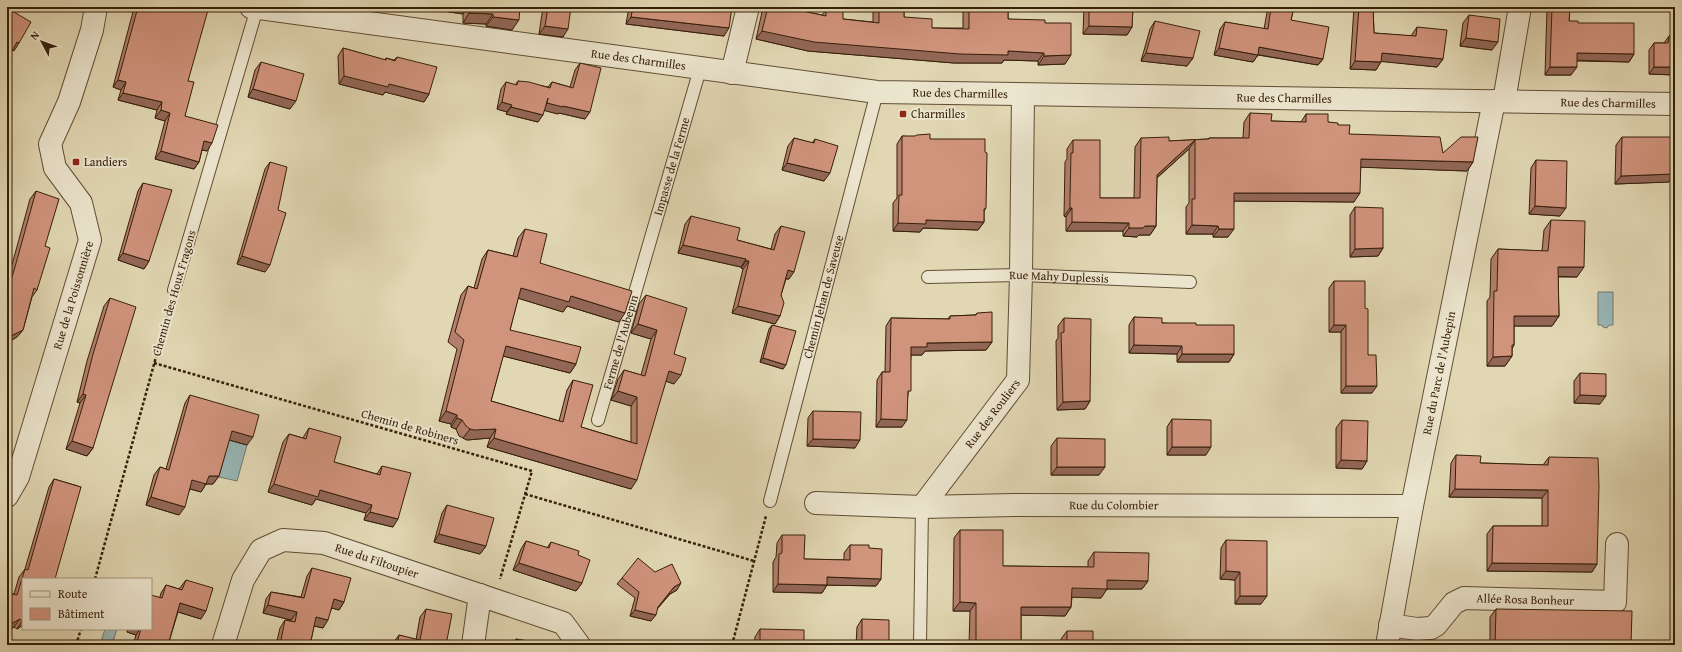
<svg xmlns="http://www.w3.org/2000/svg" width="1682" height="652" font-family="'Gentium Book Plus',serif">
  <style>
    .water { fill: #98b7b7; stroke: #717a72 }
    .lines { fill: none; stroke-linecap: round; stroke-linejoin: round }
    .service-casing { stroke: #614d34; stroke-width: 14 }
    .minor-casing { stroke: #614d34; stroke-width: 24 }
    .path { stroke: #361f0a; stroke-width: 2.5; stroke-dasharray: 3 2; stroke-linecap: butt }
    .service { stroke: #ece5ce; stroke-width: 12 }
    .minor { stroke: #ece5ce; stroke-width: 22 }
    .wall { fill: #b37e6b; stroke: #361f0a }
    .shaded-wall { fill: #926757; stroke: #361f0a }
    .building { fill: #d0937c; stroke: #361f0a }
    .poi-dot { fill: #8f2418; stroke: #ece5ce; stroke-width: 1.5 }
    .labels { text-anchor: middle; stroke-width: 4; stroke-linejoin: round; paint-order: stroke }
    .street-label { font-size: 12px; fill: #361f0a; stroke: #ece5ce }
    .poi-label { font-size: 12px; fill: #361f0a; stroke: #ece5ce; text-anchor: start }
  </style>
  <rect width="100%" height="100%" fill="#e1d7b3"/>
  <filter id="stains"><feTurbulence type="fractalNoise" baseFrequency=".005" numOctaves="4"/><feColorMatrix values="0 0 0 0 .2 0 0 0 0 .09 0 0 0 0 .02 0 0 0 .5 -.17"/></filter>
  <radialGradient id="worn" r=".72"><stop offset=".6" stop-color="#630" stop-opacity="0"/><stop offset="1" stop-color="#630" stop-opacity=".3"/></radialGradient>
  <path class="water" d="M1598,292H1613V325H1609L1607,328L1603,327L1602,325H1598Z
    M215,436L247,445L237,481L215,476Z
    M105,629H117L112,645H100Z"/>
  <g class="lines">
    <defs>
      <g id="service">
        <path id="s1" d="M928,277L1021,275L1190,282"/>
        <path d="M174,290L257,8"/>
        <path id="s2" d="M598,420L700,69"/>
        <path id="s3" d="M770,501L877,92"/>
        <path d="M920,645L922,507"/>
      </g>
      <g id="minor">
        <path id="s4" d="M251,7L877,92L1675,104"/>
        <path d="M732,73L748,7"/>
        <path d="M1504,101L1520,7"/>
        <path id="s5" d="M7,496L18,477L90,240L81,203L55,168L50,144L69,102L92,30L96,7"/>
        <path id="s6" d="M816,503L922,507L1014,505L1412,506"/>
        <path id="s7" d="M922,507L1018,380L1021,275L1023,95"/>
        <path id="s8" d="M1390,625L1417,629L1431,628L1436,625L1454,603L1464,598L1615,602L1617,544"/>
        <path id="s9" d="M223,645L243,580L261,550L283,540L324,543L563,623L579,645"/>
        <path d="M473,645L480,595"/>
        <path id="s10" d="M1387,645L1412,506L1494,101"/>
      </g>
    </defs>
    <use href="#service" class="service-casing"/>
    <use href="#minor" class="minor-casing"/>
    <path class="path" d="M154,363L532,471L500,579
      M525,494L754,561
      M95,579L170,306
      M76,645L81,629
      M732,645L766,516"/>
    <use href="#service" class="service"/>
    <use href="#minor" class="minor"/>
  </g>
  <path class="wall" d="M135,7H187L188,81L185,116L207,151L202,150L199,162L194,169L155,159L165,121L155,118L157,110L118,100L121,90L113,87L134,8Z
    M417,7H520L512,30L486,26V24L463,23V14Z
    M543,7H571L563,37L539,34Z
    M629,7H732L724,36L626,24Z
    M766,7H784L822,15L826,10L843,19L873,22V7H904V17L932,28H963V7H1008V19L1045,23L1065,64L1038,65V61L1004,60L1002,63H954L808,51L756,39L762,12Z
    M1084,7H1133L1132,27L1127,35L1083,34Z
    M1268,7H1294L1291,20L1323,59L1318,65L1258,55L1253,62L1214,55L1220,29L1225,22L1264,29Z
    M1354,7H1373L1374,33L1411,36L1417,27L1443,59L1437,67L1381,61L1376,70L1350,69Z
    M1547,7H1570L1569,21L1578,23L1634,54L1629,62L1577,61L1571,75H1545Z
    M1671,7H1675V75L1649,74V50L1654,43H1664L1669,36H1671Z
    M1469,15L1492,50L1460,46L1463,23Z
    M1155,21L1193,58L1187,66L1141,61L1150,29Z
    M343,48L385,60L386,58L394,60L397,57L429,94L424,102L385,92L383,95L339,84L338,56Z
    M261,62L290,109L248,97L255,70Z
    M580,63L585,119L559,113L558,114L544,110L538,122L506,114L507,112L497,109L501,89L506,82L515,85L518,81L548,87L552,82L570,87L575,70Z
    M1250,113L1271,121L1301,122L1306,114L1328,122L1338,125L1349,134L1443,153L1473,162L1467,171L1361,167L1354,202L1234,201L1228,237H1213V234H1186V207L1189,203V149L1157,178L1156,226L1150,235H1139L1137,237L1123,236V231H1066V217L1064,216L1065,162L1067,159V149L1073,140L1100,198H1134L1135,147L1141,138L1169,141L1208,139L1209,138H1243L1244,122Z
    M902,136L930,139L986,208L984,211V222L978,230L923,228L920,232L893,231V203L897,198V144Z
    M1622,137L1669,182L1615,184L1616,145Z
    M794,138L812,143L815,139L824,181L782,170L788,146Z
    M1536,160L1560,216L1529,214L1531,168Z
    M270,162L278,210L265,272L237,264L265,169Z
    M143,183L149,261L144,269L118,260L138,191Z
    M36,191L45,246L37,290L32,297L23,330L17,337L7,343V283L30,199Z
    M1355,207L1383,248L1378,256L1350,257V215Z
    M691,216L737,240L771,249L775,234L781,226L789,279H786L781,295L780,316L775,324L732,313L743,269L741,268V267L678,253L685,224Z
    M1551,220L1577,277H1558L1559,316L1552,326H1514V345L1512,349V356L1505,366H1487V301L1490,297L1491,259L1498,249L1542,251L1544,230Z
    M525,229L540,263L619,322L567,306L563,312L518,298L510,330L576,364L570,373L503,356L491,401L559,421L567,390L573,380L581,427L631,442V406L611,400L618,379L624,370L641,375L651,339L631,333L639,304L646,295L674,354V384L666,381L631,489L487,447L490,438L467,440L459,436L456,429L451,427V424L439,421L457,349L448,342L461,295L468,286L474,288L482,259L488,250L513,256L518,238Z
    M1334,281L1368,355L1372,393H1341V332H1329V288Z
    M110,298L93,448L87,456L66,449L80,403L77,402L87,361L104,306Z
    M977,313L992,342L986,350L925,351L922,355H911L908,395L902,427H876L877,380L882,372H885L886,326L891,318L948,319L950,316L975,315Z
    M1134,317L1162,323L1196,325L1234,354L1229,362H1177V354L1129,353V325Z
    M1064,318L1090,401L1085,409L1057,410L1056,341L1058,338V326Z
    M772,325L783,369L760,362L769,329Z
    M1580,373L1600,404L1574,403V381Z
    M190,395L247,445L229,440L219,476L213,484H206L201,492L190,489L179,515L146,505L154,475L160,467L166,469L185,403Z
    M813,411L855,448L807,446L808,418Z
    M1172,419L1206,455H1167V427Z
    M1342,420L1367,461L1362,469L1336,468V428Z
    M309,428L334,462L377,474L382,466L393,527L364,520L366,513L316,499L312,505L268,492L283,442L289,434L303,438L304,436Z
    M1057,438L1099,475H1051V446Z
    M1456,455L1480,463L1543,465L1549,457L1597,564L1592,572L1487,571V534L1493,526H1542V498L1449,497L1451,463Z
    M54,479L81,487L23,579V625L17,629L14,627L7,631V593L14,594L19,577L25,569L49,487Z
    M447,505L486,546L480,554L434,542L442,513Z
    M960,530L1003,566L1088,567V561L1094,552L1148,581L1142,589H1107L1101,598L1072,597L1071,607L1065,616L1021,615V645H969L970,611H953L954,538Z
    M782,535L804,559L844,560V553L850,545L869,548L881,579L876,586L827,585L822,593L773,592V562L776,557L777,543Z
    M1226,540L1261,604H1235V580L1220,579L1221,548Z
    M526,541L547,548L551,542L582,583L576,591L513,570L521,549Z
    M312,568L344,602L339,610L332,608L323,628L314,626L310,645H276L280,628L285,620L291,621V620L263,613L266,599L271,592L301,597L307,576Z
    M622,578L677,590L670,594L657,608L651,621L630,616L635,598L617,584Z
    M186,580L201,619L178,612L168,645H133L136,635L127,632L128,629H151L161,593L166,585L179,589Z
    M426,609L446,645H393V643L399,635L416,640L420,617Z
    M1496,609L1631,645H1490V617Z
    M862,619L889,645H856L857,627Z
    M760,629L804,645H754L755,637Z
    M1067,631L1093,645H1061V639Z
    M516,639L541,645H513Z"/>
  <path class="shaded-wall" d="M417,7H468L463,14Z
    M469,13L493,14L486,24L463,23Z
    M493,17L519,20L512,30L486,26Z
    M631,17L729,28L724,36L626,24Z
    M545,26L568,29L563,37L539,34Z
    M1089,26L1132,27L1127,35L1083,34Z
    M762,31L1008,51L1044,53L1038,61L1004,60L1002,63H954L808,51L756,39Z
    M1466,38L1498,42L1492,50L1460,46Z
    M17,42L19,43L14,51L12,50Z
    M1259,47L1323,59L1318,65L1254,54Z
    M1219,48L1258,55L1253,62L1214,55Z
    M1146,53L1193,58L1187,66L1141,61Z
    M1382,53L1443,59L1437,67L1376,61Z
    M1577,53L1634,54L1629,62L1572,60Z
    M1071,55L1065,64L1038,65L1044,56Z
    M1355,61L1381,62L1376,70L1350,69Z
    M1550,67H1577L1571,75H1545Z
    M1654,67H1675V75L1649,74Z
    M344,76L389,84L429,94L424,102L385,92L383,95L339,84Z
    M118,80L126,82L121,90L113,87Z
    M253,89L296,101L290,109L248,97Z
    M123,93L162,102L157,110L118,100Z
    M502,102L512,105L507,112L497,109Z
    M547,103L563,106L590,112L585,119L559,113L558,114L542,110Z
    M511,107L543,115L538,122L506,114Z
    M161,110L170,113L165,121L155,118Z
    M1195,140L1189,149L1151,183L1157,175Z
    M204,141L212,143L207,151L199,149Z
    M161,151L199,162L194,169L155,159Z
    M1361,159L1473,162L1467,171L1355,167Z
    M787,163L830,173L824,181L782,170Z
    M1674,174L1669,182L1615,184L1621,176Z
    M1234,193H1360L1354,202L1228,201Z
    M1535,206L1566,208L1560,216L1529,214Z
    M1070,208H1072L1066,217L1064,216Z
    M926,220L984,222L978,230L923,228L920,232L893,231L898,223Z
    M1072,222L1129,223L1123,231H1066Z
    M1192,225L1218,226L1213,234H1186Z
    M1145,226H1156L1150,235H1139L1137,237L1123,236L1129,228Z
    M1219,229H1234L1228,237H1213Z
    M683,245L746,259L741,267L678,253Z
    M1383,248L1378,256L1350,257L1355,249Z
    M123,253L149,261L144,269L118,260Z
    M242,256L270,265L265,272L237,264Z
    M746,261H749L743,269L741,268Z
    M1558,267H1584L1577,277L1551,276Z
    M788,270L794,272L789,279L783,278Z
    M521,288L571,296L625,313L619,322L567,306L563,312L514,297Z
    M738,306L780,316L775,324L732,313Z
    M1514,316H1559L1552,326H1507Z
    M638,324L657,330L651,339L631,333Z
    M1334,325H1346L1341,332H1329Z
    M23,330L17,337L7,343V338Z
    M992,342L986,350L925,351L922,355H905L911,347L927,343Z
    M1134,345L1182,346L1177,354L1129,353Z
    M506,346L576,364L570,373L499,355Z
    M1182,354H1234L1229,362H1177Z
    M1512,356L1505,366H1487L1493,357Z
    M763,358L786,365L783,369L760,362Z
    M669,371L681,375L674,384L662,380Z
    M1346,386H1377L1372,393H1341Z
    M618,391L637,397L631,406L611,400Z
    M83,394L86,395L80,403L77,402Z
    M1580,395L1606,396L1600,404L1574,403Z
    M1090,401L1085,409L1057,410L1063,402Z
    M446,411L457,415L451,424L439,421Z
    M457,418L462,420L456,429L451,427Z
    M881,419L907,420L902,427H876Z
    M470,429H496L490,438L467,440L463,438Z
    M232,431L253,437L247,445L226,439Z
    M494,438L637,480L631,489L487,447Z
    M813,439L860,440L855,448L807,446Z
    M72,441L93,448L87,456L66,449Z
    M1172,447H1211L1206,455H1167Z
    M1341,460L1367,461L1362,469L1336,468Z
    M1057,467H1105L1099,475H1051Z
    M209,476H219L213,484H204H206L201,492L187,488L192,480Z
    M274,484L320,490L372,505L366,513L316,499L312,505L268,492Z
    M1455,489L1548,490L1542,498L1449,497Z
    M151,497L185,507L179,515L146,505Z
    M370,512L398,519L393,527L364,520Z
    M439,534L486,546L480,554L434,542Z
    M519,563L582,583L576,591L513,570Z
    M1492,563L1597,564L1592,572L1487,571Z
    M1226,571L1240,572L1235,580L1220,579Z
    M827,577L881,579L876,586L822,585Z
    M1107,580L1148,581L1142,589H1107L1101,598L1066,597L1072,588Z
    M681,583L677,590L670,594L653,614L674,587Z
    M778,584L827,585L822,593L773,592Z
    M1240,596H1267L1261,604H1235Z
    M334,599L344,602L339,610L328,607Z
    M960,602L976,603L970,611H953Z
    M180,603L206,611L201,619L175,611Z
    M268,605L297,612L291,620L263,613Z
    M1021,607H1071L1065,616L1015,615Z
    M635,610L656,615L651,621L630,616Z
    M316,617L328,620L323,628L311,625Z
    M20,619L14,627L7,631V625Z
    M23,620V625L17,629L22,621Z
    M129,629H140L136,635L127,632Z"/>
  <path class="building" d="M138,7H187L208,10L188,81L194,82L185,116L218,125L212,143L204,141L199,162L161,151L170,113L161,110L162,102L123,93L126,82L118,80Z
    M470,7H520L519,20L493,17V14L469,13Z
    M548,7H571L568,29L545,26Z
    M633,7H732L729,28L631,17Z
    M768,7H784L826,16V10L843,11V19L879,23V7H904V17L932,19V28L969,29V7H1008V19L1045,20V23H1071V55L1044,56V53L1008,51V55L960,54L814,42L762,31Z
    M1089,7H1133L1132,27L1089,26Z
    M1271,7H1294L1291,20L1329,27L1323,59L1259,47L1258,55L1219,48L1225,22L1268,29Z
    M1359,7H1373L1374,33L1416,36L1417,27L1447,30L1443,59L1382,53L1381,62L1355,61Z
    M1552,7H1570L1569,21H1578V23H1634V54L1577,53V67H1550Z
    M7,8L31,22L19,43L17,42L7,60Z
    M1469,15L1500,19L1498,42L1466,38Z
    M1155,21L1200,31L1193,58L1146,53Z
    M1669,36H1675V67H1654V43H1668Z
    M343,48L386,60V58L395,61L397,57L437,67L429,94L389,84L388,87L344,76Z
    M261,62L304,74L296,101L253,89Z
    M580,63L601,68L590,112L563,106V107L547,103L548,98L543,115L511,107L512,105L502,102L506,82L517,85L518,81L529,82L550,88L552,82L573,88Z
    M1250,113L1272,114L1271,121L1306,122V114H1328V122L1338,123V125H1350L1349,134L1440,137L1443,153L1461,137H1478L1473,162L1361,159L1360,193H1234V229H1219L1218,226L1192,225V199H1195V140L1157,175L1156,226H1145L1143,228H1129V223L1072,222V208H1070V198L1071,153H1073V140H1100V198H1140L1141,138L1169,137V141L1209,139V138H1249Z
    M930,134V139H985V152L987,153L986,208L984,209V222L926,220V224L898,223L899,195H902V136H915L917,135Z
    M1622,137H1673L1674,174L1621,176Z
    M794,138L814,143L815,139L838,146L830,173L787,163Z
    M1536,160L1567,161L1566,208L1535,206Z
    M270,162L287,167L278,210L286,213L270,265L242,256Z
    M143,183L172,190L149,261L123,253Z
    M36,191L59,199L45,246L50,248L37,290L34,288L23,330L7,338V293L15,267Z
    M1355,207L1383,208V248L1355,249Z
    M691,216L740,228L737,240L774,250L781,226L805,232L794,272L788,270L781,295L784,303L780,316L738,306L749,261H746V259L683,245Z
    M1551,220L1585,221L1584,267H1558L1559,316H1514V345H1512V356L1493,357L1494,291H1497L1498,249L1548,251Z
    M525,229L547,234L540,263L632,291L625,313L571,296L569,302L521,288L510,330L581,347L576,364L506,346L491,401L563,422L573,380L593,385L581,427L637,444V397L618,391L624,370L645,376L657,330L638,324L646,295L687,308L674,354L686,358L681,375L669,371L637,480L494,438L496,429L474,430L470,429L466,426L462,420L457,418V415L446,411L464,340L455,332L468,286L477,289L488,250L517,257Z
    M1334,281H1365V308L1368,309V355H1376L1377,386H1346V325H1334Z
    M110,298L136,307L93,448L72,441L86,395L83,394L93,354Z
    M992,312V342L927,343V347H911V391H908L907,420L881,419L882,372H890L891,318L950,319V316L976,315L977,313Z
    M1134,317L1162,318V323H1196V325H1234V354H1182V346L1134,345Z
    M1064,318L1091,319L1090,401L1063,402L1061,333L1064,332Z
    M772,325L796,331L786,365L763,358Z
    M7,357L10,363L7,373Z
    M1580,373L1606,374V396L1580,395Z
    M190,395L259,415L253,437L232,431L219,476H209L206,484L192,480L185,507L151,497L160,467L169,470Z
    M813,411L861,412L860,440L813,439Z
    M1172,419L1211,420V447H1172Z
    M1342,420L1368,421L1367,461L1341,460Z
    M309,428L341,437L334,462L380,475L382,466L411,473L398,519L370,512L372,505L320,490L318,497L274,484L289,434L306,439Z
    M1057,438L1105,439V467H1057Z
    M1456,455L1481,456L1480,463L1548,465L1549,457L1598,458L1599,486L1597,564L1492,563L1493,526H1548V490L1455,489Z
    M54,479L81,487L55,579H23V620L22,621L20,619L9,625H7V593L17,595L25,569L28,570Z
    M447,505L494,518L486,546L439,534Z
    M960,530H1003V566L1094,567V552L1149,553L1148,581L1107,580V589L1072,588L1071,607H1021V645H976V603L960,602Z
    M782,535H805L804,559L850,560V545H869V548L882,549L881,579L827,577V585L778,584L779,554L782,553Z
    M1226,540L1267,541V596H1240V572L1226,571Z
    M526,541L549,548L551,542L579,551L578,555L590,560L582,583L519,563Z
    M638,558L655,572L672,564L681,583L674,587L658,607L656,615L635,610L639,592L622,578Z
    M312,568L351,578L344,602L334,599L328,620L316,617L310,645H280L285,620L295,622L297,612L268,605L271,592L304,598Z
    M186,580L213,588L206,611L180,603L168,645H136L141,629H151V595L162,598L166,585L182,590Z
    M426,609L452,614L446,645L439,644V645H397L399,635L420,640Z
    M1496,609L1632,611L1631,645H1495Z
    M862,619L889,620V645H862Z
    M760,629L804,630V645H760Z
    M1067,631H1093V645H1067Z
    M516,639L542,643L541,645H516Z"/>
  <g class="poi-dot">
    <rect x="899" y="110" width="8" height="8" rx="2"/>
    <rect x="72" y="158" width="8" height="8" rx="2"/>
  </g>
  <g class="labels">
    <g class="street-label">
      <text dy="4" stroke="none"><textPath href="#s4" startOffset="391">Rue des Charmilles</textPath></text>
      <text dy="4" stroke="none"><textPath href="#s4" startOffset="715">Rue des Charmilles</textPath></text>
      <text dy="4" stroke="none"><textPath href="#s4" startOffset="1039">Rue des Charmilles</textPath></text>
      <text dy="4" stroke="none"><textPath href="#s4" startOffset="1363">Rue des Charmilles</textPath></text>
      <text dy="4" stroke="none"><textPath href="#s2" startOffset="264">Impasse de la Ferme</textPath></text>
      <text dy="4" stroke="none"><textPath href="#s1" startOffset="131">Rue Mahy Duplessis</textPath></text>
      <text transform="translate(174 293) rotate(-74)" y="4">Chemin des Houx Fragons</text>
      <text dy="4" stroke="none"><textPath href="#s5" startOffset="212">Rue de la Poissonnière</textPath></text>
      <text dy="4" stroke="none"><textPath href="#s3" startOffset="211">Chemin Jehan de Saveuse</textPath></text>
      <text dy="4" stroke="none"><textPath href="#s2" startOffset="81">Ferme de l'Aubepin</textPath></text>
      <text dy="4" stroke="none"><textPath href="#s10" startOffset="277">Rue du Parc de l'Aubepin</textPath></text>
      <text dy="4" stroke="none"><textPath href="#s7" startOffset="117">Rue des Rouliers</textPath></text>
      <text transform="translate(410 427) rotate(16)" y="4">Chemin de Robiners</text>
      <text dy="4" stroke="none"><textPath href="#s6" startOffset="298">Rue du Colombier</textPath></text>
      <text dy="4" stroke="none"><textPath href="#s9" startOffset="224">Rue du Filtoupier</textPath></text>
      <text dy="4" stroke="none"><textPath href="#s8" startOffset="148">Allée Rosa Bonheur</textPath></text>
    </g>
    <g class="poi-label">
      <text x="911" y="118">Charmilles</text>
      <text x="84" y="166">Landiers</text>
    </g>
  </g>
  <rect width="1682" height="652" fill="none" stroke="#e1d7b3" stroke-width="24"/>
  <rect x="8" y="8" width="1666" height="636" fill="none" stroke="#361f0a" stroke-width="2"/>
  <rect x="12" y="12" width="1658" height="628" fill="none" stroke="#361f0a"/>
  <rect x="22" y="578" width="130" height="52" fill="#ece5ce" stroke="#a39680"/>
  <rect x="30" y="591" width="20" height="6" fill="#ece5ce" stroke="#a39680"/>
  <text x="58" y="598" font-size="12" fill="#361f0a">Route</text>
  <rect x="30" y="608" width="20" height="12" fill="#d0937c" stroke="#a39680"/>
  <text x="58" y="618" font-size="12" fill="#361f0a">Bâtiment</text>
  <g transform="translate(42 42) rotate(311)" stroke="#ece5ce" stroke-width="3" paint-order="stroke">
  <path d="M0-3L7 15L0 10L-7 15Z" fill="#361f0a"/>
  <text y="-6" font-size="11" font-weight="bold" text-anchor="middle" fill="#361f0a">N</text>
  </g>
  <rect width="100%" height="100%" filter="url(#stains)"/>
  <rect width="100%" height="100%" fill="url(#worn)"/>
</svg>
